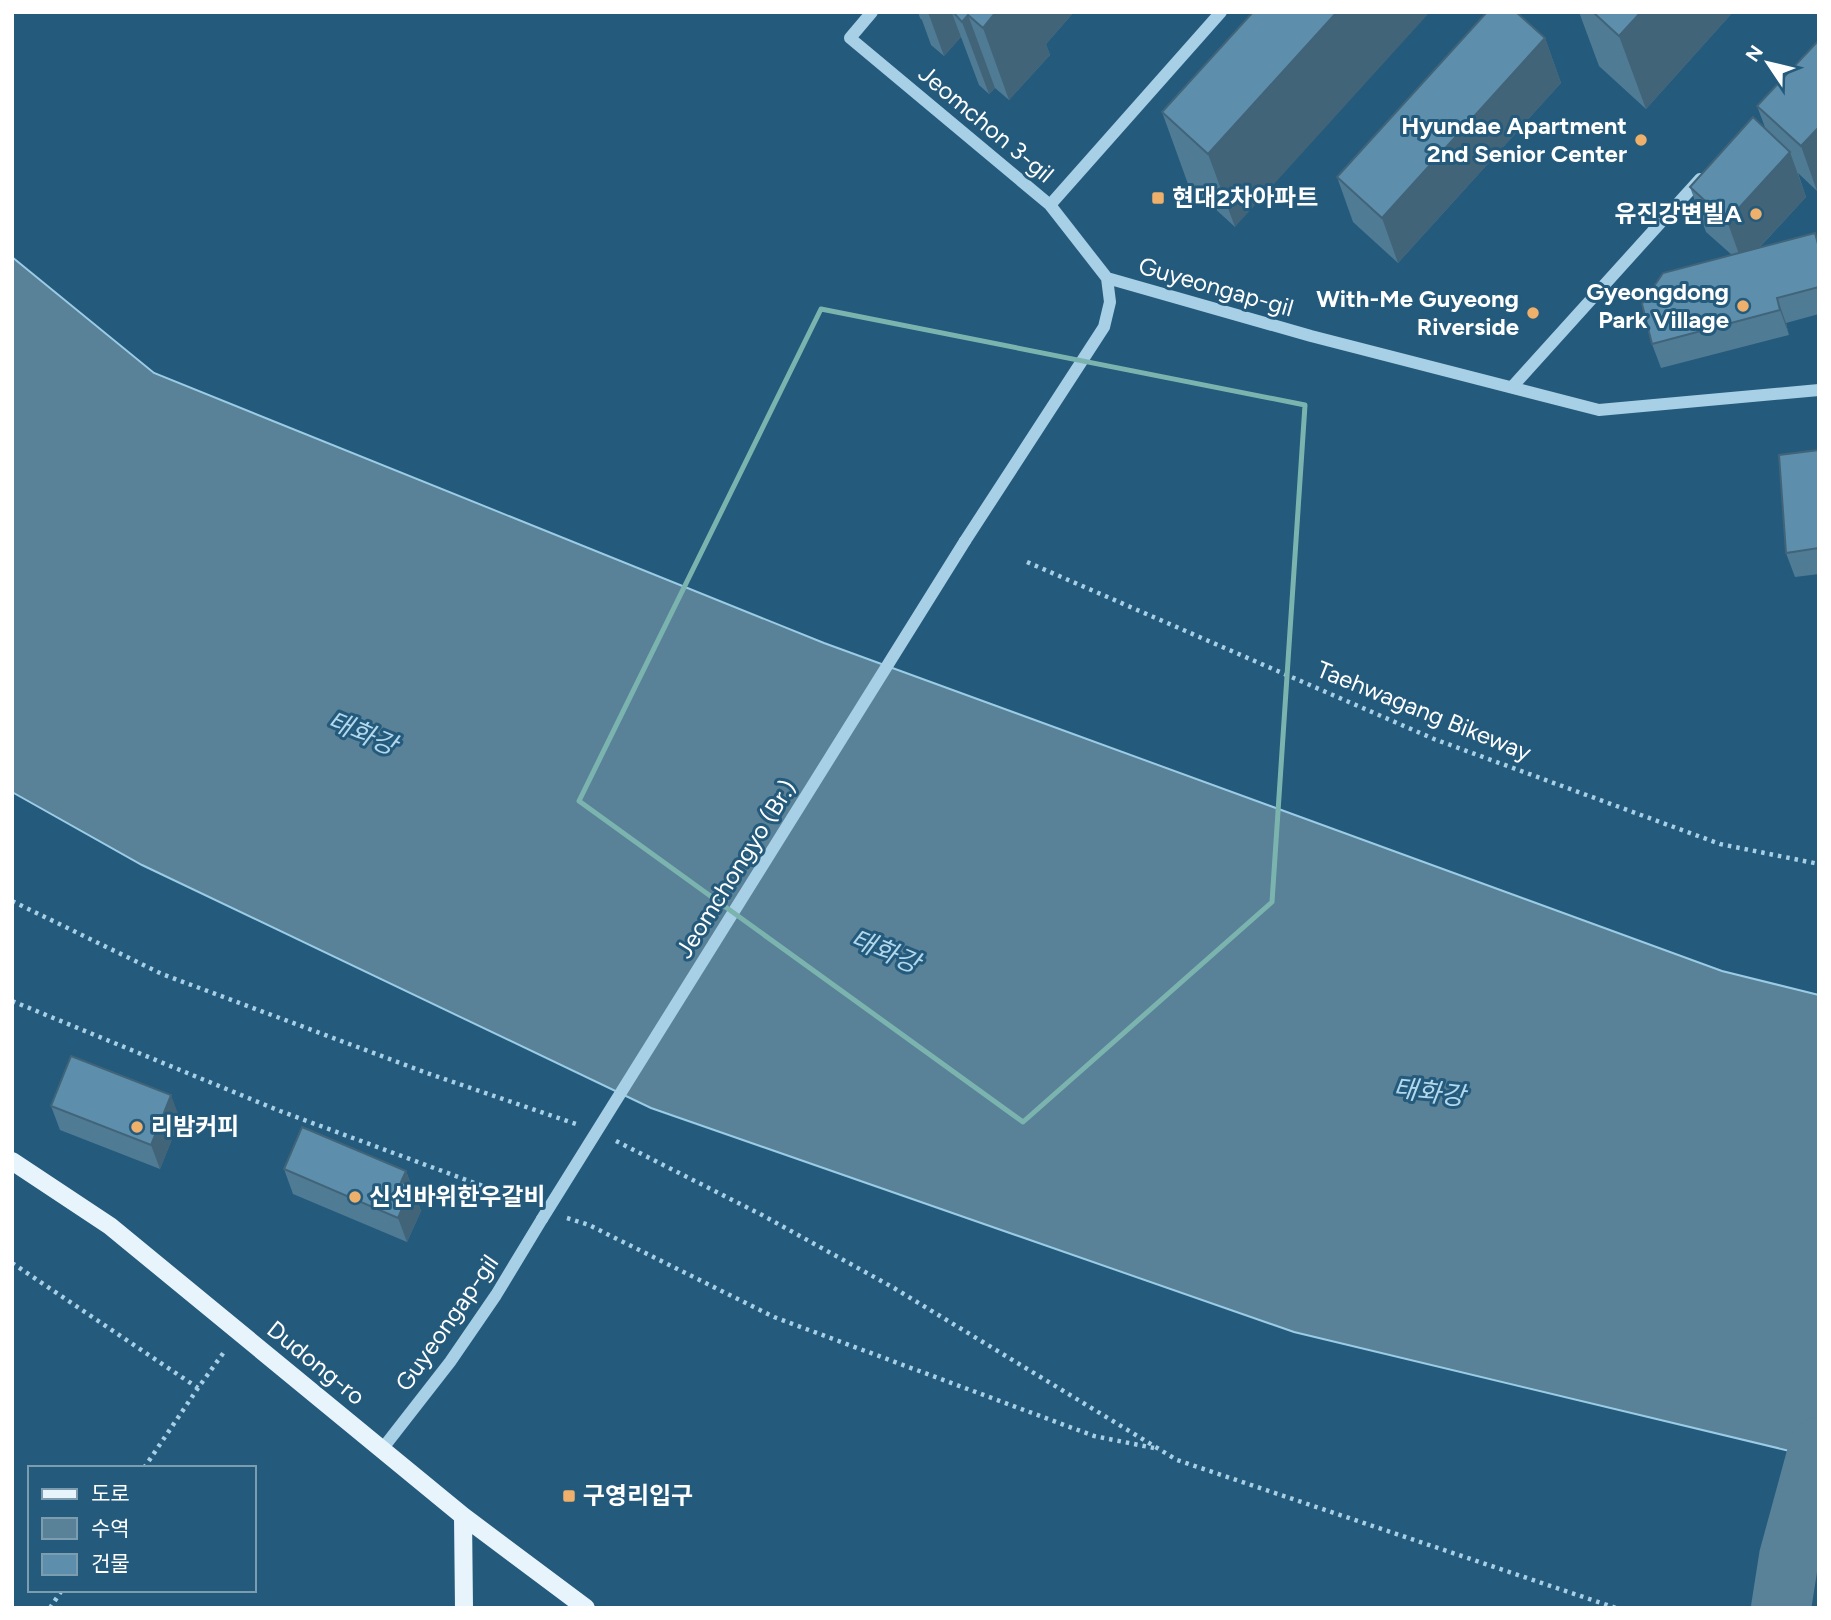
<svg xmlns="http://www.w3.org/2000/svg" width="1831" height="1620" font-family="Figtree,'Noto Sans KR',sans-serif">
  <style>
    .water { fill: #598197; stroke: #9bcce6; stroke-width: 2 }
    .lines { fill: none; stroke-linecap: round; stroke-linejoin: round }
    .river { stroke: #598197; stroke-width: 60 }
    .path { stroke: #a7cfe5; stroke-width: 4.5; stroke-dasharray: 3.5 5; stroke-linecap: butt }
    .minor { stroke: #a7cfe5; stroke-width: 12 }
    .major { stroke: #e8f4fc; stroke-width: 18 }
    .minor-bridge { stroke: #a7cfe5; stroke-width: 12 }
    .wall { fill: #507b95 }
    .shaded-wall { fill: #416479 }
    .building { fill: #5d8fad; stroke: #416479; stroke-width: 2 }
    .marked { fill: none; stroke: #7bb4af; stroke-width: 5; stroke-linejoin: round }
    .poi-dot { fill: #efb06b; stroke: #245a7b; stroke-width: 2.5 }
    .labels { text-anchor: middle; stroke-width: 6; stroke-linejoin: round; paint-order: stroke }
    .street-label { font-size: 24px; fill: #fff; stroke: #245a7b }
    .poi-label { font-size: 24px; font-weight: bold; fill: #fff; stroke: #245a7b; text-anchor: end }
    .water-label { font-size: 26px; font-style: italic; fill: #b2d8ed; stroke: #245a7b }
  </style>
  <rect width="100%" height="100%" fill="#245a7b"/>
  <path class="water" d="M12,257L154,373L824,643L1722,971L1819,995V1458L1294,1332L651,1108L142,865L12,792Z"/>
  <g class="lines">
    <path class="river" d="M1781,1608L1789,1557L1819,1447"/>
    <path class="path" d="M1027,562L1434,739L1720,844L1819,864
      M12,901L162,974L427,1073L576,1124
      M12,1001L280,1111L526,1202
      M616,1141L762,1215L894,1288L1177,1460L1616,1608
      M567,1218L589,1225L774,1317L1094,1436L1154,1448
      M12,1263L198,1388L224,1352
      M144,1468L198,1388
      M50,1608L62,1590"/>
    <path class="minor" d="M872,12L850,38L1050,205L1107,278
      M1050,205L1221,12
      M1107,278L1311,336L1599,410L1819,390
      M1512,387L1700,179
      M965,541L1104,327L1110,302L1107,278
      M383,1448L450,1362L496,1295L542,1219"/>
    <path class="major" d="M12,1161L110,1226L463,1516L586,1608
      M463,1516L464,1608"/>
    <path class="minor-bridge" d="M542,1219L965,541"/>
  </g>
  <path class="wall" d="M918,12H1074L1046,44L1050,55L1009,100L995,88L989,94L979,85L961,37L944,56L931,45L922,20L920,18Z
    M1253,12L1235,227L1188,184L1162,112Z
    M1579,12H1733L1646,109L1599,66Z
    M1545,38L1561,83L1398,263L1353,222L1337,177Z
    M1819,40V189L1817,191L1798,173L1806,197L1759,248L1815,233L1819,244V314L1786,323L1789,335L1661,368L1652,344L1732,255L1706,232L1690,187L1766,130L1757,106Z
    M1819,450V574L1795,577L1786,553Z
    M51,1106L180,1119L160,1169L60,1130Z
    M284,1169L406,1171L421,1211L407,1242L293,1194Z"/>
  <path class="shaded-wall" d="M928,12H954L952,13L961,37L944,56Z
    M996,12H1074L1046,44L1050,55L1009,100L983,28Z
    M1337,12H1430L1235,227L1208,154Z
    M1641,12H1733L1646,109L1619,36Z
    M968,15L995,88L989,94L962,22Z
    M1545,38L1561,83L1398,263L1382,218Z
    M1819,127V189L1817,191L1801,146Z
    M1790,152L1806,197L1743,265L1727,221Z
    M1777,298L1786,323L1789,335L1780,310Z
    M171,1095L180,1119L160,1169L151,1145Z
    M406,1171L421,1211L407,1242L398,1218L401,1182Z"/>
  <path class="building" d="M953,12H996L983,28L968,15L962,22Z
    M1253,12H1337L1208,154L1162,112Z
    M1487,12H1516L1545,38L1382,218L1337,177Z
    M1593,12H1641L1619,36Z
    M1819,40V127L1801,146L1757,106Z
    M1753,117L1790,152L1727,221L1690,187Z
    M1815,233L1819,248V287L1777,298L1780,310L1652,344L1642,304L1663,273Z
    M1819,450V548L1786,553L1779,455Z
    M71,1056L171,1095L151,1145L51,1106Z
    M302,1127L406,1171L401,1182L412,1186L398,1218L284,1169Z"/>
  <path class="marked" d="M821,309L1305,405L1272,902L1023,1122L579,801Z"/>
  <g class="poi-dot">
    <circle cx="1641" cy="140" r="7"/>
    <rect x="1151" y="191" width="14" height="14" rx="3.5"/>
    <circle cx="1756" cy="214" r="7"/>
    <circle cx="1743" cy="306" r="7"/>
    <circle cx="1533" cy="313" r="7"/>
    <circle cx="137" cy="1127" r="7"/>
    <circle cx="355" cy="1197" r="7"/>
    <rect x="562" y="1489" width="14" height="14" rx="3.5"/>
  </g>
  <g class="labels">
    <g class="street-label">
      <text transform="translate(986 124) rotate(40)" y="8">Jeomchon 3-gil</text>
      <text transform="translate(1216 287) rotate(16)" y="8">Guyeongap-gil</text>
      <text transform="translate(1424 711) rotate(22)" y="8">Taehwagang Bikeway</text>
      <text transform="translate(736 869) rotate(-58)" y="8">Jeomchongyo (Br.)</text>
      <text transform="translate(447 1323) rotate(-55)" y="8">Guyeongap-gil</text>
      <text transform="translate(316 1363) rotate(39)" y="8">Dudong-ro</text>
    </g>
    <g class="poi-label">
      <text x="1627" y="134">Hyundae Apartment<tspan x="1627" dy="28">2nd Senior Center</tspan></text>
      <text x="1172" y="206" text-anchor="start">현대2차아파트</text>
      <text x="1742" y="222">유진강변빌A</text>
      <text x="1729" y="300">Gyeongdong<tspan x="1729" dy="28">Park Village</tspan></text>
      <text x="1519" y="307">With-Me Guyeong<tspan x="1519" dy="28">Riverside</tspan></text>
      <text x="151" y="1135" text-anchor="start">리밤커피</text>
      <text x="369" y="1205" text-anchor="start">신선바위한우갈비</text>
      <text x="583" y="1504" text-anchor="start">구영리입구</text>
    </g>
    <g class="water-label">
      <text transform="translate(362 733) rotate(23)" y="9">태화강</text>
      <text transform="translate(885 951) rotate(23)" y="9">태화강</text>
      <text transform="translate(1429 1092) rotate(7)" y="9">태화강</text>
    </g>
  </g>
  <rect width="1831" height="1620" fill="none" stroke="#ffffff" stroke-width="28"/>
  <rect x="28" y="1466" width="228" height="126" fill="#245a7b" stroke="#7c9cb0" stroke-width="2"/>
  <rect x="42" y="1489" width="35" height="10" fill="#e8f4fc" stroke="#7c9cb0" stroke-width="2"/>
  <text x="91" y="1501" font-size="21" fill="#ffffff">도로</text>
  <rect x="42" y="1518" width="35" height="21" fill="#598197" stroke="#7c9cb0" stroke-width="2"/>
  <text x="91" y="1536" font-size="21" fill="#ffffff">수역</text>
  <rect x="42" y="1554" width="35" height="21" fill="#5d8fad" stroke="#7c9cb0" stroke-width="2"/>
  <text x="91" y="1571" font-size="21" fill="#ffffff">건물</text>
  <g transform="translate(1768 63) rotate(305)" stroke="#245a7b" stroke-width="5" paint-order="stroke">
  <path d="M0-5L12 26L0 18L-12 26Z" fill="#ffffff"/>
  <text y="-10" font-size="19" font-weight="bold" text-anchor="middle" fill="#ffffff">N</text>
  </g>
</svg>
